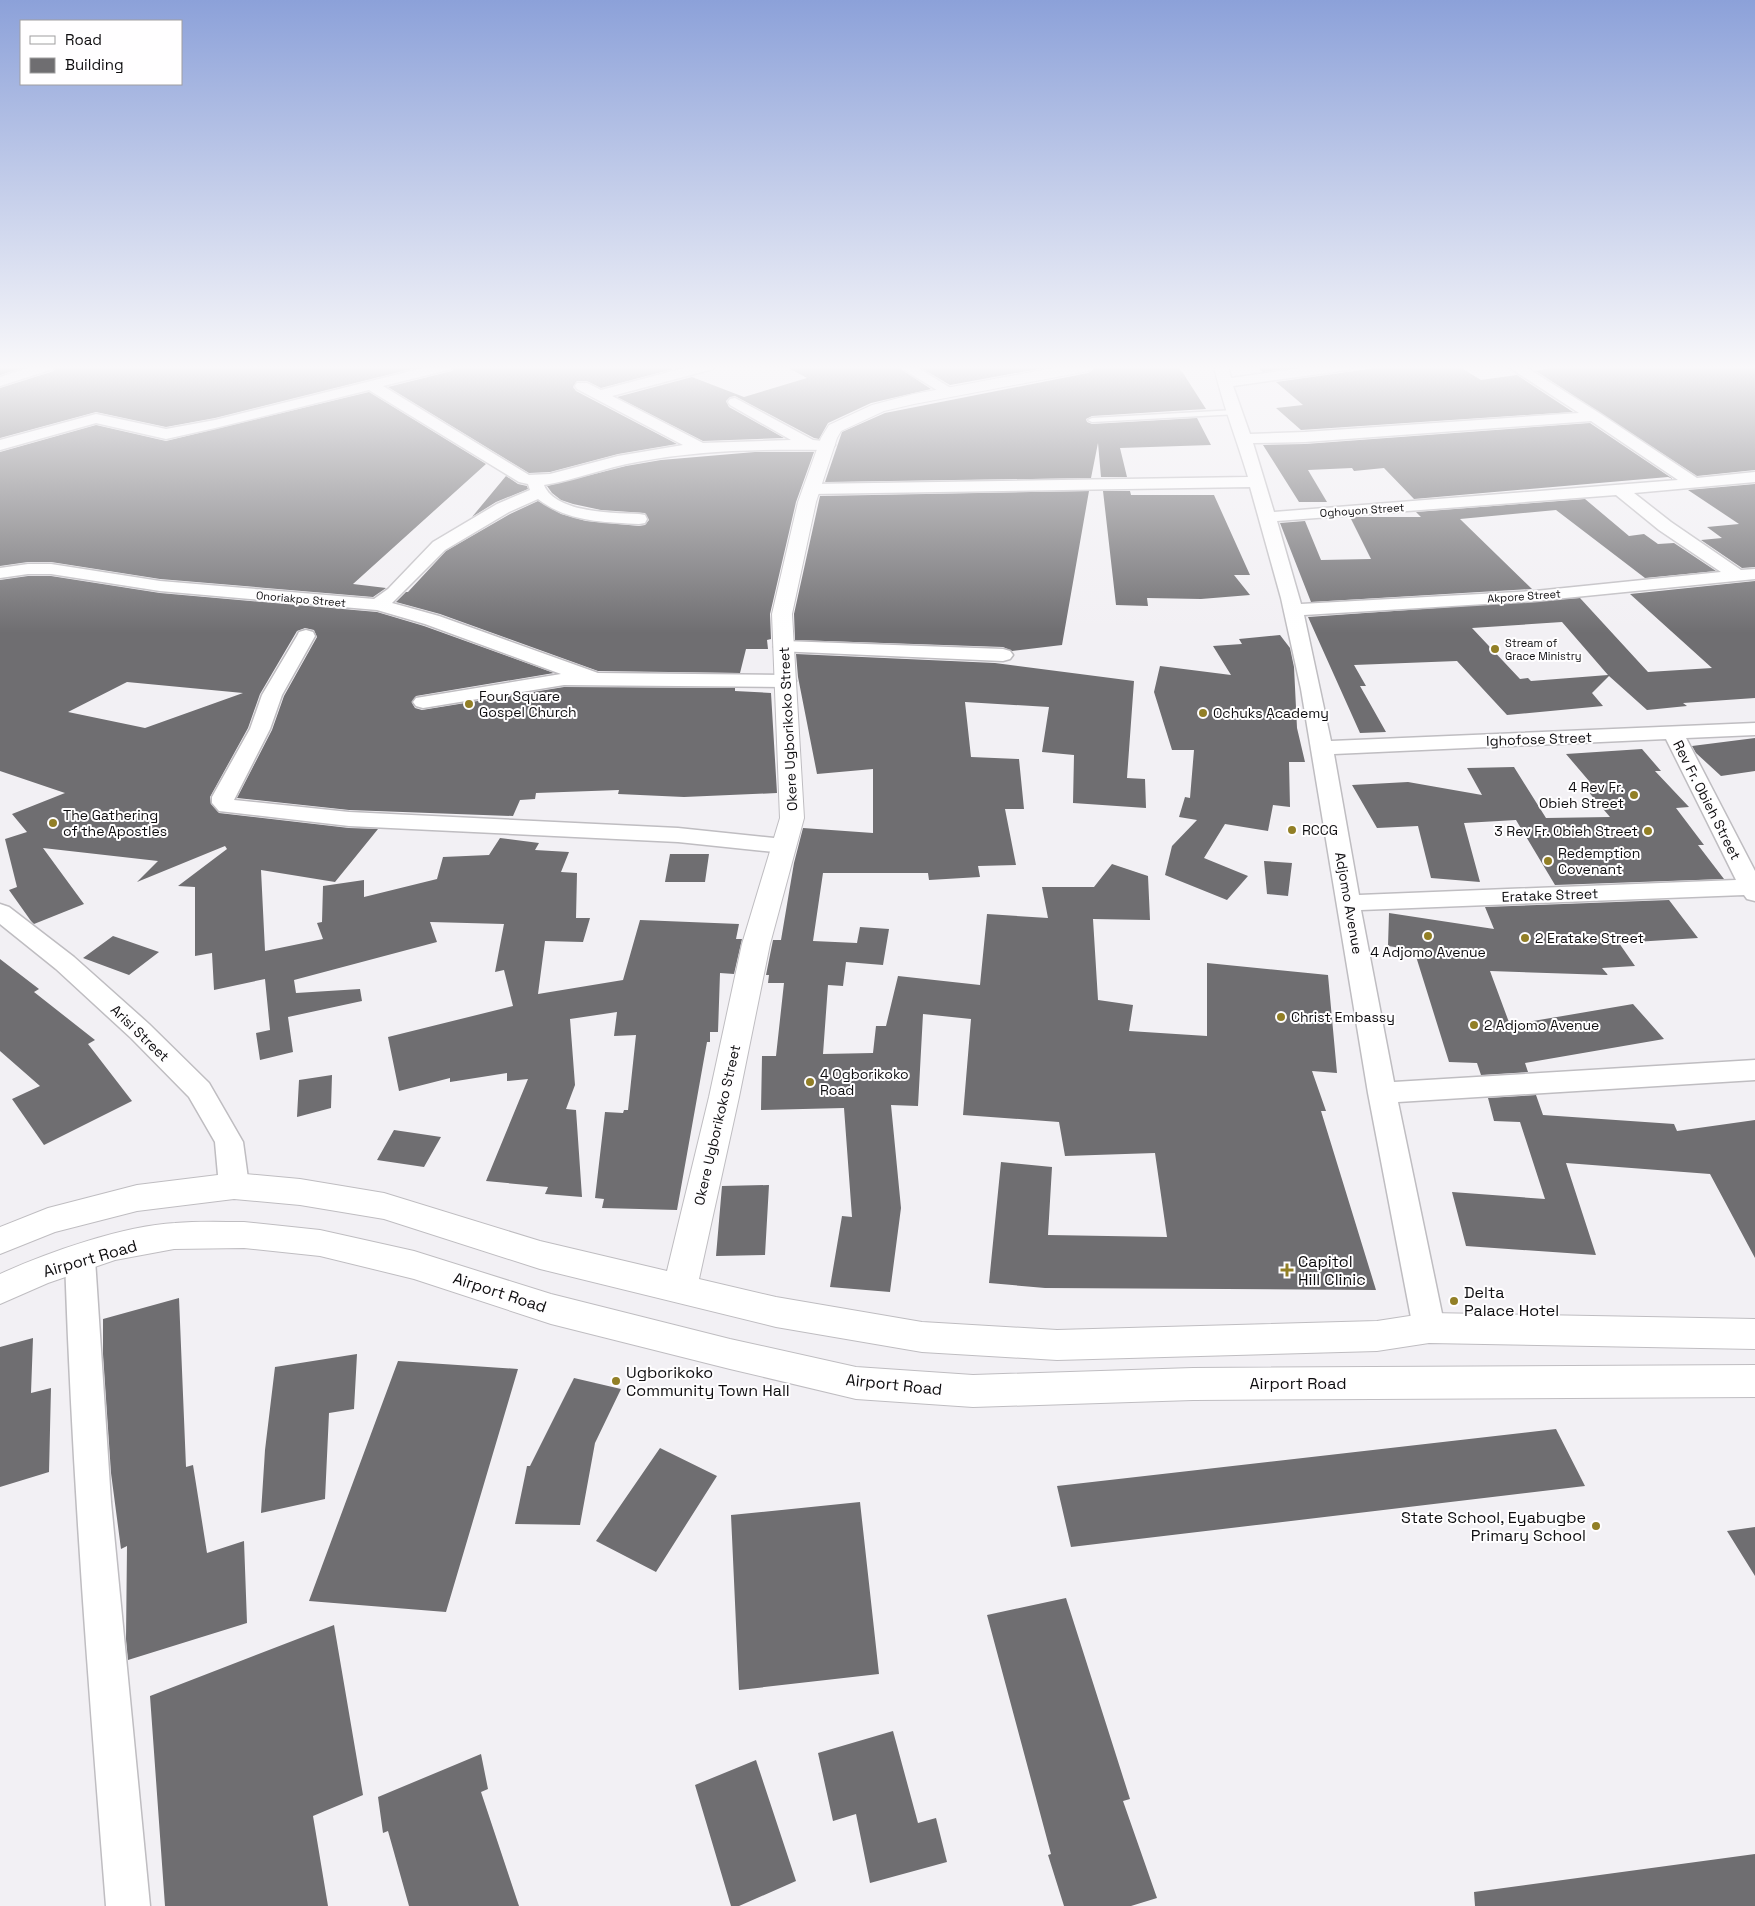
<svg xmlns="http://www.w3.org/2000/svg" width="1755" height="1906" font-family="'Space Grotesk',sans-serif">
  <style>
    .building { fill: #6f6e71; fill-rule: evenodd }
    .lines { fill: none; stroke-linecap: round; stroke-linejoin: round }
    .lane-casing { stroke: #bfbdc1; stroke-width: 3 }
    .street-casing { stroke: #bfbdc1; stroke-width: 3 }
    .secondary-casing { stroke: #bfbdc1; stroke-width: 2 }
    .lane { fill: #fff; fill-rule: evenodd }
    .street { fill: #fff; fill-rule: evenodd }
    .secondary { fill: #fff; fill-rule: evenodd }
    .poi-dot { fill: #927f26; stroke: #fffeff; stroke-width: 2 }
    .labels { text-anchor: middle; stroke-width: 4; stroke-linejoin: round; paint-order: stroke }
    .far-street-label { font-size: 11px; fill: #0e0d0f; stroke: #fffeff }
    .far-poi-label { font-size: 11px; fill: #0e0d0f; stroke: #fffeff; text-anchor: start }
    .poi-label { font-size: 14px; fill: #0e0d0f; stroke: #fffeff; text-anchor: start }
    .street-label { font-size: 14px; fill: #0e0d0f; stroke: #fffeff }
    .near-street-label { font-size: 16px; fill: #0e0d0f; stroke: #fffeff }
    .near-poi-label { font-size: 16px; fill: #0e0d0f; stroke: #fffeff; text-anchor: start }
  </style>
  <rect width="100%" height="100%" fill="#f2f0f4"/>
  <path class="building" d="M0,366H28L0,375Z
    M57,366H423L215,418L166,427L96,412L0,438V388L54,371Z
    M456,366H665L673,369L601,388L587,381H577L573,387L576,391L677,444L618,454L550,472L529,473L388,387L452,371Z
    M785,366H896L931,389L871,403L828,423L819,439L814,438L735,396L730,397L726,401L729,407L784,438L703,441L617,397L692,377L744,397L807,378Z
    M918,366H1054L950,385Z
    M1098,366H1176L1183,373L1206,409L1092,416L1086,419L1087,422L1092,424L1197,418L1211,445L1120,448L1127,477H1101L1098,443L1091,478L825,482L842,432L885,413L1088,373Z
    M1257,366H1293L1295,367L1263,372Z
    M1391,366H1458L1481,380L1517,375L1573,412L1301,430L1276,408L1303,405L1276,382Z
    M1562,366H1755V470L1697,476L1536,371Z
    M369,392L486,464L353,584L386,588L373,597L160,579L51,562H28L0,566V452L96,425L166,441Z
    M1590,423L1673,479L1668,477L1414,499L1384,468L1354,471L1352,468L1308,470L1327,502H1299L1263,445L1305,444Z
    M755,452H814L796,502L770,614L771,639L767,640L768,649H746L740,673L598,671L440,614L396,602L406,592H408L446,551L510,514L538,501L561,514L586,521L639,526L645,525L649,520L645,513L601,510L573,504L561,500L552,493L547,486L626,466L661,460Z
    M506,476L518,484L527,486L528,489L496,502L472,517Z
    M1755,484V567L1742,568L1701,540L1722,538L1707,527L1739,524L1688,490Z
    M1089,491L1062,645L1012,651L1003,647L795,640L794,614L820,496Z
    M1103,491H1130L1131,495H1214L1250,575H1234L1250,595L1201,599L1147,598L1148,606L1116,605Z
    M1585,499L1629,536L1644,534L1658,544L1674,543L1716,571L1645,578L1556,510L1460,519L1532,589L1311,602L1280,523L1305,521L1321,560L1371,559L1350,517H1421L1416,512Z
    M28,576H51L160,593L377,612L424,626L554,673L416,696L412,703L415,708L422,710L564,687L735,688V691L771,693L777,793L684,797L618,794L619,790L536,793L535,799L520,800L513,816L349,810L237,798L272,730L284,696L317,637L314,630L305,628L297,631L260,694L248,728L210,797L211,804L219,813L349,828L378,829L335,882L261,870L265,951L323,939L317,923L322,922L323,886L364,880V897L437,879L443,857L489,855L500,838L539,843L535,850L569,852L561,872L577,873L576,918H590L583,942L545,941L538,994L623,980L640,920L739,924L736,939H742L734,974L720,973L718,1032H710V1042H707L677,1210L602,1208L604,1199L595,1198L605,1112L623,1113L624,1110H628L636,1035L614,1036L617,1012L570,1019L575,1085L566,1109L576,1110L582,1197L545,1194L548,1187L486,1181L528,1079L507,1081V1073L450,1082V1078L399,1091L388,1037L513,1006L504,970L495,972L504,924L430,922L437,942L294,980L296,993L360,989L362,1001L288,1017L293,1052L260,1060L256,1033L270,1030L265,979L214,990L212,953L195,956V887L178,886L227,849L225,846L137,882L158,861L43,848L84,904L34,924L31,921L9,890L17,887L5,839L27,832L12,814L65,793L0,771V580ZM127,682L243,693L145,728L68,712Z
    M1755,581V698L1683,703L1687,706L1647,710L1609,676L1592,693L1603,706L1507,715L1457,661L1354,665L1366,686H1360L1386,732L1360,733L1308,617L1580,598L1648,672L1712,668L1630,594ZM1562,622L1608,675L1531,681L1528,678L1520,679L1472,628Z
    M1280,635L1290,648L1294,667L1297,728L1305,762H1289L1290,807L1273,805L1268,831L1225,824L1204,858L1248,876L1227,900L1165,875L1172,846L1197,820L1179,817L1185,797L1190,798L1194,750H1172L1154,692L1160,666L1231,675L1213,646L1242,644L1239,639Z
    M796,654L995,663L1134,681L1127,778L1145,779L1146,808L1073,803L1074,755L1042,752L1049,707L965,702L971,757L1019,759L1024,809H1005L1016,865L978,866L980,877L929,880L928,873H823L813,941L857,943L860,927L889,929L883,965L846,962L843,986L828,985L823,1054L873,1053L876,1026H886L898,976L980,985L987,914L1048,918L1042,887H1094L1112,864L1148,876L1150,920L1093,919L1098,1000L1133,1005L1129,1031L1207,1036V963L1328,975L1337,1073L1312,1071L1326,1111H1321L1376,1290L1045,1288L989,1283L1001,1162L1052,1167L1048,1235L1167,1237L1155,1153L1065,1156L1059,1122L963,1115L971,1019L923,1014L918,1106L891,1105L901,1208L890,1292L830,1287L842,1216L852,1217L844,1108L761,1110L762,1056H776L784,983H768L769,975H766L773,940H781L794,863L803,828L873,833V769L817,774L798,677Z
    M1755,738V771L1721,776L1696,753L1692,746Z
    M1642,749L1661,771H1655L1689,807L1676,808L1704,845H1698L1724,879L1555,885L1516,820L1464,823L1480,882L1431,878L1418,826L1377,828L1352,785L1408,782L1482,795L1467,768L1514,767L1546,818L1610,817L1580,782L1589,781L1566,754Z
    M670,854H709L705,882H665Z
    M1264,861L1292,863L1288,896L1267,894Z
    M1669,900L1698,938L1619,943L1635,966L1602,968L1608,975L1490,971L1510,1025L1633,1004L1664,1039L1525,1063L1528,1072L1481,1075L1477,1063L1449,1062L1414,950L1388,946L1389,913L1494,929L1485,907Z
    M113,936L159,952L129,975L83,958Z
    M0,959L39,989L34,992L95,1040L88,1044L132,1101L44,1145L12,1099L40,1086L0,1051Z
    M332,1075L331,1108L297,1117L299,1080Z
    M1536,1095L1543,1115L1674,1124L1677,1131L1755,1120V1258L1710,1174L1566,1163L1596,1255L1466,1246L1452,1192L1545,1199L1520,1122L1494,1121L1488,1098Z
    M394,1130L441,1137L424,1167L377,1160Z
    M769,1185L765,1255L716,1256L722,1186Z
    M179,1298L186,1467L193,1465L207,1553L244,1541L247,1623L128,1660L126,1639L127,1546L121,1549L111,1473L103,1354V1319Z
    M33,1338L31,1393L51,1388L49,1472L0,1487V1347Z
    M357,1354L354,1409L329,1413L325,1499L261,1513L265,1450L275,1367Z
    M398,1361L518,1369L446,1612L309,1601Z
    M574,1378L621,1389L595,1443L580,1525L515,1524L527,1466H530Z
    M1556,1429L1585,1486L1071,1547L1057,1486Z
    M660,1448L717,1476L656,1572L596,1541Z
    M860,1502L879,1674L739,1690L731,1515Z
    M1755,1527V1576L1727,1531Z
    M1066,1598L1130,1799L1123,1801L1157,1898L1131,1906H1064L1048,1855L1051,1854L987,1615Z
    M334,1625L363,1795L313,1816L328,1906H165L150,1696Z
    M893,1731L918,1823L936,1818L947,1862L870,1883L856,1814L833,1821L818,1753Z
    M481,1754L488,1789L481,1792L519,1906H409L388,1831L383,1833L378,1797Z
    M756,1760L796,1881L739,1906H731L695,1785Z
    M1755,1854V1906H1475L1474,1892Z"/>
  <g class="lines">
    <defs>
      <path id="lane" d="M1235,410H1238V414L1092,422L1088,420L1092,418Z"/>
      <path id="street" d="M34,366H55L53,369L0,386V377Z
        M431,366H454L452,369L383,386L529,475L550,474L618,456L683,445L577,389L575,386L577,383H587L601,390L692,366H715L713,369L612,396L703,443L791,440L730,405L728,402L730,399L735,398L813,440L832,442L835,445L832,448L827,450C763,449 700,450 637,462C606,467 576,480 544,485C555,513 614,513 639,514L645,515L647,519L645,523L639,524C603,522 568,522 538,499L509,512L445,550L392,603L439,616L598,673L786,675L793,677L796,681L793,685L786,687L564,685L423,708L416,706L413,702L416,698L561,674L425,624L377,610L160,591L51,574H28L0,578V568L28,564H51L160,581L374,599L388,589L433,542L497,504L530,490L528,484L519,482L369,390L215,428L166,439L96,423L0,450V440L96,414L166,429L215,420Z
        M898,366H915L957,392L955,395H945Z
        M1214,366H1228L1231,378L1318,366H1355L1348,370L1233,386L1250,434L1305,432L1579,413L1507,366H1524L1599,413L1697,478L1755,472V482L1634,493L1671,522L1741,570L1755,569V579L1535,601L1304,615L1331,741L1755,723V735L1686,738L1755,871V901L1747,899L1744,895L1361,910L1394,1082L1755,1060V1080L1398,1102L1445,1328L1440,1338L1429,1342L1418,1338L1413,1328L1368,1093L1301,689L1281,598L1250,487L811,494L805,492L803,489L805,486L811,484L1248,477C1237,440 1222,403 1214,366ZM1591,421L1678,480L1274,512L1253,443L1305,442ZM1616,495L1659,530L1721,572L1535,591L1301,604L1277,521ZM1666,739L1736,880L1359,895L1334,754Z
        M306,630L313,632L315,636L282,695L270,729L234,800L349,812L678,828L784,839L792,841L795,846L792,851L784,853L678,842L349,826L219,811L212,803V797L250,729L262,695L297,636L299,632Z
        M784,641L1003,649L1010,651L1013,655L1010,659L1003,661L777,651L774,647L777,643Z
        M0,904L9,907L74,957L149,1024L209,1083L243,1142L249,1186L244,1194L234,1197L224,1194L219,1186L215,1142L189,1097L131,1038L56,969L0,924Z
        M80,1247L91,1250L95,1259L111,1502L150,1906H106C89,1691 72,1475 65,1259L69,1250Z"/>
      <path id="secondary" d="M1064,366H1096L1093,369L1088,371L914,404L884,411L841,431L837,438L816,502L792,614L804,818L770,944L739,1097L699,1279L776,1297L922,1322L1057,1330L1377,1321L1429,1313L1755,1319V1349L1429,1343L1377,1351L1057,1360L922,1352L776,1327L540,1269L384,1219L300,1205L234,1199L137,1211L55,1232L0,1254V1227L48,1208L137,1185L234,1173L300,1179L384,1193L540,1241L667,1271L709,1097L742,944L780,818L772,614L798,502L821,438L829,425L872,405L914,394Z
        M244,1222L320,1230L414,1251L551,1294L730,1339L856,1367L973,1375L1193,1368L1755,1365V1397L1193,1400L973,1407L856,1399L730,1369L551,1324L414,1279L320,1256L244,1248L174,1249L115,1260L48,1283L0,1304V1274C48,1252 123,1226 175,1223C198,1221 221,1222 244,1222Z"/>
    </defs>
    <use href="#lane" class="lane-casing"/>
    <use href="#street" class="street-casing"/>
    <use href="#secondary" class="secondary-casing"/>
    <use href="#lane" class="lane"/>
    <use href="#street" class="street"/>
    <use href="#secondary" class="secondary"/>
  </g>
  <linearGradient id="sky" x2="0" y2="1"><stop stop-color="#8ca1d9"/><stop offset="0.58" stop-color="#f9f8fa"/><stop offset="1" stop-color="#f9f8fa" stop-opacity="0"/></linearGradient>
  <rect width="1755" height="633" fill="url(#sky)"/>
  <g class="poi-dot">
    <circle cx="1495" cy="649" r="5"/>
    <circle cx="469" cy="704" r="5"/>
    <circle cx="1203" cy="713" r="5"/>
    <circle cx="1634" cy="795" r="5"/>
    <circle cx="53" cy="823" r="5"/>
    <circle cx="1292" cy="830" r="5"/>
    <circle cx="1648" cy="831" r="5"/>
    <circle cx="1548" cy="861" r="5"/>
    <circle cx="1428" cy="936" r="5"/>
    <circle cx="1525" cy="938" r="5"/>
    <circle cx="1281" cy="1017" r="5"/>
    <circle cx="1474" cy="1025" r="5"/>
    <circle cx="810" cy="1082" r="5"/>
    <path d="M1284.5 1262.5h5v5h5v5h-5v5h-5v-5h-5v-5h5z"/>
    <circle cx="1454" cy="1301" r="5"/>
    <circle cx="616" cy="1381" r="5"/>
    <circle cx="1596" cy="1526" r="5"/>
  </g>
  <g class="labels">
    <g class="far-street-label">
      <text transform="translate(1362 510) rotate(-4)" y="4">Oghoyon Street</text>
      <text transform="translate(1524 596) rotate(-4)" y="4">Akpore Street</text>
      <text transform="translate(301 599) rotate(5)" y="4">Onoriakpo Street</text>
    </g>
    <g class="far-poi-label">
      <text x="1505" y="647">Stream of<tspan x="1505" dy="13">Grace Ministry</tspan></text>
    </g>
    <g class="poi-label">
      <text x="479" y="701">Four Square<tspan x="479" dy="16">Gospel Church</tspan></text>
      <text x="1213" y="718">Ochuks Academy</text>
      <text x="1624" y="792" text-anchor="end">4 Rev Fr.<tspan x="1624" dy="16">Obieh Street</tspan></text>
      <text x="63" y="820">The Gathering<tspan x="63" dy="16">of the Apostles</tspan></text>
      <text x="1302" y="835">RCCG</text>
      <text x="1638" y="836" text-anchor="end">3 Rev Fr. Obieh Street</text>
      <text x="1558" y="858">Redemption<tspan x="1558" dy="16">Covenant</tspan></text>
      <text x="1535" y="943">2 Eratake Street</text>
      <text x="1428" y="957" text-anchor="middle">4 Adjomo Avenue</text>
      <text x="1291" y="1022">Christ Embassy</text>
      <text x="1484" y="1030">2 Adjomo Avenue</text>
      <text x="820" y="1079">4 Ogborikoko<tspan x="820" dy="16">Road</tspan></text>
    </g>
    <g class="street-label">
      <text transform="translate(788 729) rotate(-93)" y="5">Okere Ugborikoko Street</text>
      <text transform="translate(1539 739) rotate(-2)" y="5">Ighofose Street</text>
      <text transform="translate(1707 800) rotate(63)" y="5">Rev Fr. Obieh Street</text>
      <text transform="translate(1550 895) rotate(-2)" y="5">Eratake Street</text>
      <text transform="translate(1349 903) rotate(80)" y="5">Adjomo Avenue</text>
      <text transform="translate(140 1033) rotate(44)" y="5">Arisi Street</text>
      <text transform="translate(717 1125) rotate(-77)" y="5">Okere Ugborikoko Street</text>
    </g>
    <g class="near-street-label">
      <text transform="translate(90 1258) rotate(-16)" y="6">Airport Road</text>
      <text transform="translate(500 1292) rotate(18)" y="6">Airport Road</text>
      <text x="1298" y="1389">Airport Road</text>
      <text transform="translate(894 1384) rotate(6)" y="6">Airport Road</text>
    </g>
    <g class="near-poi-label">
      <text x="1298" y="1267">Capitol<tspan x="1298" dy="18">Hill Clinic</tspan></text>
      <text x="1464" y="1298">Delta<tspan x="1464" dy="18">Palace Hotel</tspan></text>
      <text x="626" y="1378">Ugborikoko<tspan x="626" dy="18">Community Town Hall</tspan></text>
      <text x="1586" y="1523" text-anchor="end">State School, Eyabugbe<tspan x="1586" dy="18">Primary School</tspan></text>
    </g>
  </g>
  <rect x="20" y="20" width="162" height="65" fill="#fffeff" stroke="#9f9e9f"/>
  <rect x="30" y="36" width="25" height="8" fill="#ffffff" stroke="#9f9e9f"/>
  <text x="65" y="45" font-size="15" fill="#0e0d0f">Road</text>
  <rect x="30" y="58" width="25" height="15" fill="#6f6e71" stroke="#9f9e9f"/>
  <text x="65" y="70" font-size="15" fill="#0e0d0f">Building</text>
</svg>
